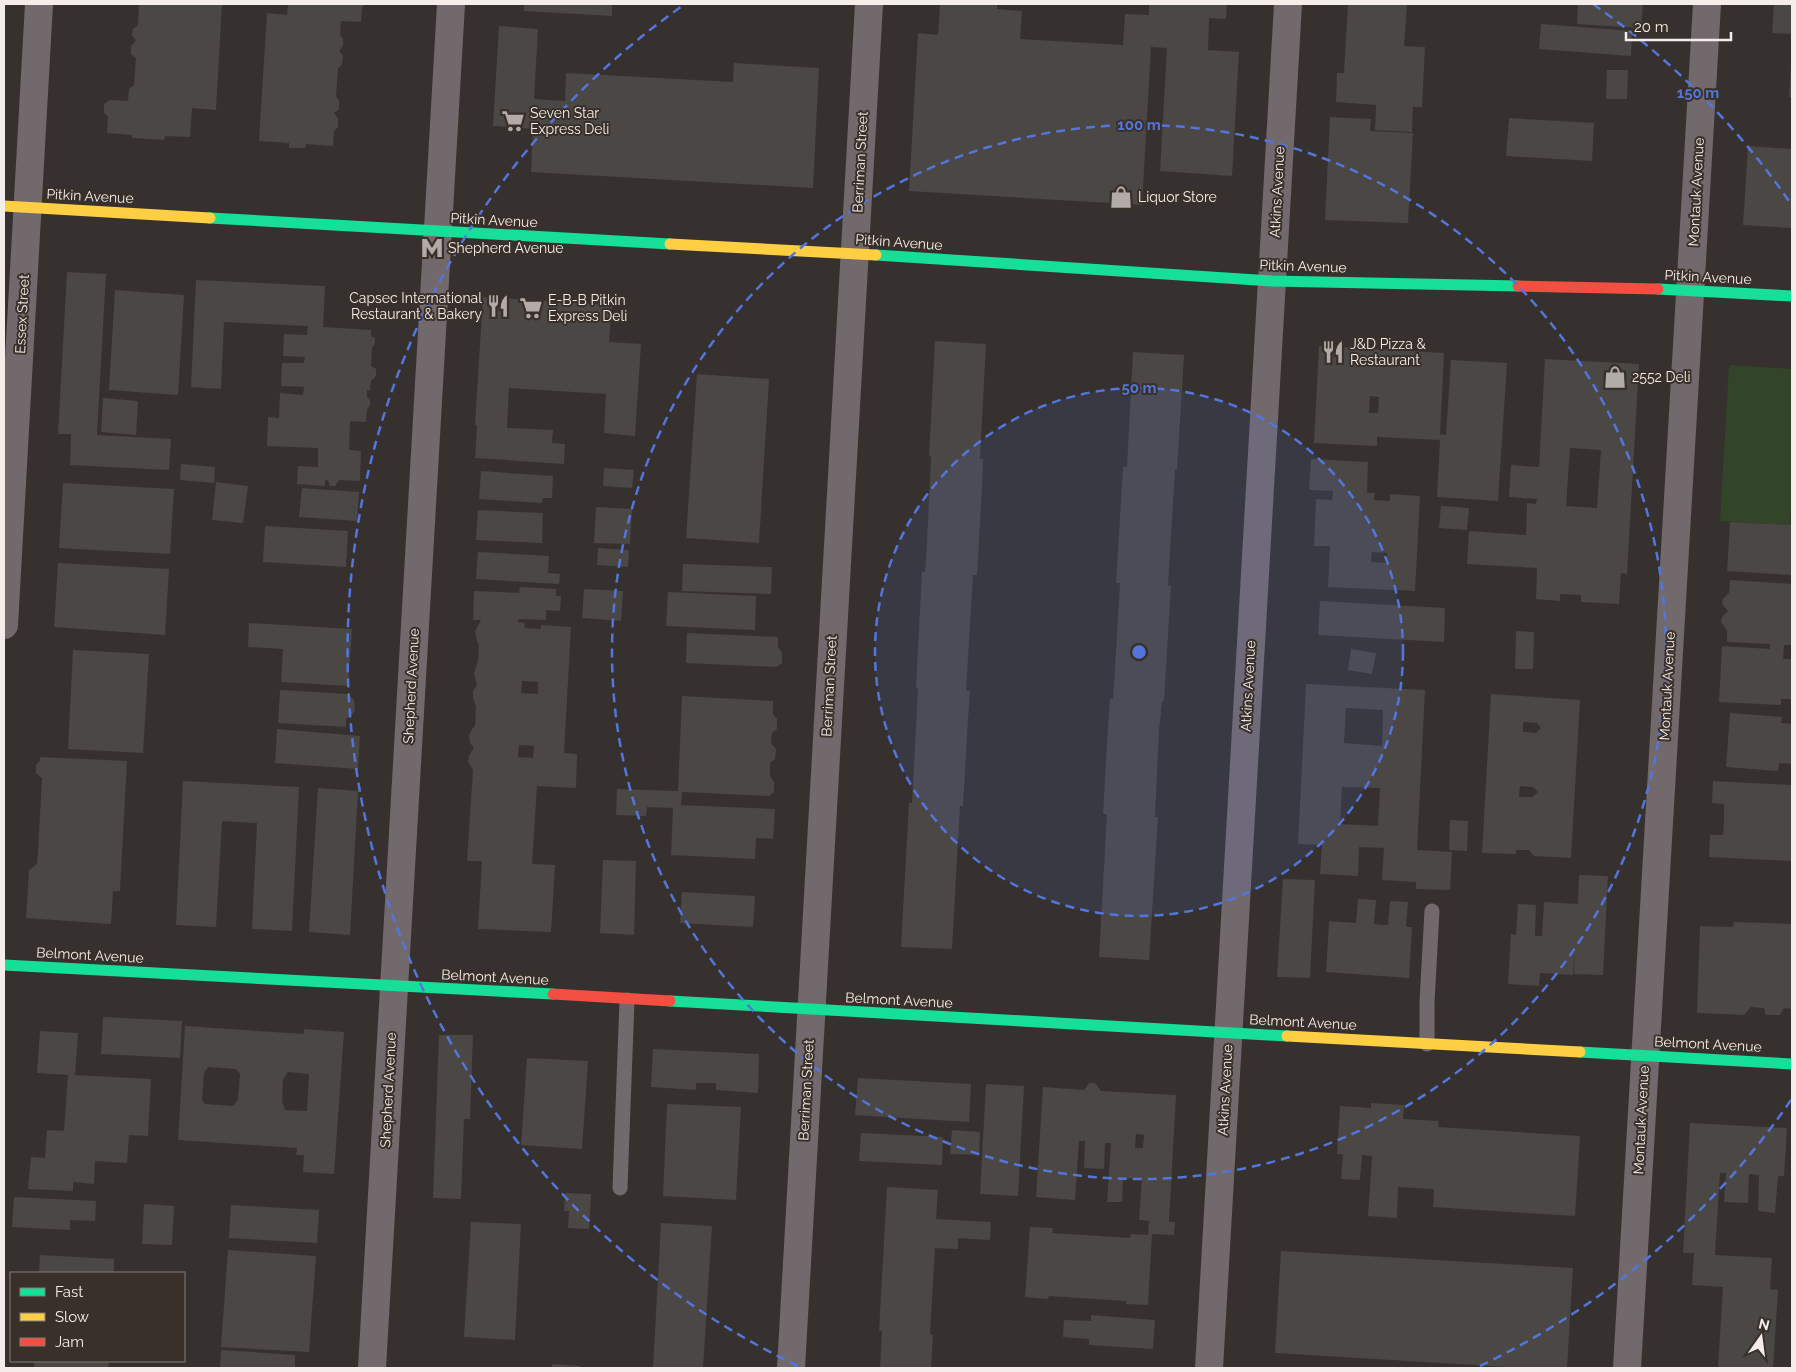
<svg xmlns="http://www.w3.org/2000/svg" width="1796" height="1372" font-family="Raleway,sans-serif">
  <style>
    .green { fill: #324529 }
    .building { fill: #4b4745; fill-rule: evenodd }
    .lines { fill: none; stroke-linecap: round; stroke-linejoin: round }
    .lane { stroke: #72696c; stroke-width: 15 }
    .street { stroke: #72696c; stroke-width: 28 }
    .fast { stroke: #16e098; stroke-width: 11 }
    .slow { stroke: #ffcf43; stroke-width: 11 }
    .jam { stroke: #f24e42; stroke-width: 11 }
    .ring { fill: none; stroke: #5376dc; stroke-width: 2.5; stroke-dasharray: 9 6 }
    .labels { text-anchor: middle; stroke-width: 4; stroke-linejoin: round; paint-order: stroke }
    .poi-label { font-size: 14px; fill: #f4edea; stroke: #39302a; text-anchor: start }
    .street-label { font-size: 14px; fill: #f4edea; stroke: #39302a }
    .centre { fill: #5376dc; stroke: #39302a; stroke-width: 2.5 }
    .ring-label { font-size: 15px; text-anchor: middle; font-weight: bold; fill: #5376dc; stroke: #39302a; stroke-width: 4; stroke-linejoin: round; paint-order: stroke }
  </style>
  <rect width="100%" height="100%" fill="#36312e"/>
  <path class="green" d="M1729,365L1792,369V487L1790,525L1720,521Z"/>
  <path class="building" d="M139,4H222L216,110L192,108L190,137L165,136L164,140L132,138V135L107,133L108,116L104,113V104L110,100L128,101L129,89L134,85L136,58L131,54V46L136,40L132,36L133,29L138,25Z
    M288,4H365L362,8L361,22L341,21L340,35L343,38V46L339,51L343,56L342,65L338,68L336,96L339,101V109L334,113L338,118V127L334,131L333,146L306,144L305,148H289V143L259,141L267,13L287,15Z
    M524,4H612V16L524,11Z
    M940,4H997V9L1022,11L1020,39L1123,45L1125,14L1149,15V4H1227L1226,19L1209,18L1208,50L1239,52L1232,176L1160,171L1167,48L1151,47L1142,205L909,191L918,33L938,35Z
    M1348,4H1407L1404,46L1425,47L1422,107H1413L1412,132L1375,130L1376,105L1336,102L1337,73H1344Z
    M1578,4H1643L1641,28L1577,24Z
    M1774,4H1792V34L1772,33Z
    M1541,24L1632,31L1631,56L1539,49Z
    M499,26L538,29L534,99L565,101L566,73L733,82L734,63L819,68L813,188L531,172L533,129L493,126Z
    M1791,67H1792V97H1789Z
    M1607,70H1628L1627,99H1606Z
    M1330,117L1371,119L1370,131L1413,133L1408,223L1325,220Z
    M1509,118L1594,123L1592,161L1506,156Z
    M1748,146L1792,149V228L1743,225Z
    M67,272L106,274L97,435L171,439L169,470L70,465L71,434H58Z
    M196,280L325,286L323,327L371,330V336L375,338V343L372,348L371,366L376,369V376L371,381L370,391L367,390V397L370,400V405L367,410L366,422L350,421L349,450L361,451L360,481L339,480L335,486H330L328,480H325V486L297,484L298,466L318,467V448L267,446L268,417L279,418L280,393L303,395L304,387L281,386L282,363H304L305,357L283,356L284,334L307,335L308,326L224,322L221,389L191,387Z
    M115,290L184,295L178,395L109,390Z
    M483,297L612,305L609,342L641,344L635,436L604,433L606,394L509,388L507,428L553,430L552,443L565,444L564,464L475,458L477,426L475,425Z
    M935,341L986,344L980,459H983L982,488L977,575H973L966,691H970L968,719L963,806H960L952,949L901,947L909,803H912L918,688H916L922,572H925L927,543L931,456H929Z
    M1319,346L1444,353L1440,434L1446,435L1451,360L1507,363L1498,501L1437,497L1440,440L1377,437V446L1314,443ZM1370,396L1379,397L1378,413H1369Z
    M1133,352L1184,355L1177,470H1175L1168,585L1171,586L1164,701H1162L1159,730L1155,817H1158L1149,960L1099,957L1107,814H1103L1108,727L1110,699H1113L1115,669L1120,583H1116L1123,467H1127Z
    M1545,359L1639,364L1627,574L1621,573L1619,604L1581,602V595L1560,594V601L1536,599L1537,568L1467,564L1469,531L1526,535L1527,503L1536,504L1537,499L1509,497L1511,465L1539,467ZM1570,448L1601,450L1597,508L1566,506Z
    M697,374L769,379L759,543L686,538Z
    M103,398L138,401L136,435L101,432Z
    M1311,459L1368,462L1367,493H1375L1374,500L1390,501V494L1420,496L1415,591L1328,587L1330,546H1314L1316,499L1332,500L1333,491L1309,490ZM1372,552L1387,553V563L1371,562Z
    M181,464L215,467L214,483L180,480Z
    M604,468L634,470L632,488L603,486Z
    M481,471L553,476L552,498H543L542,503L479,499Z
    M216,482L248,486L243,523L212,520Z
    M63,483L174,489L170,554L59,548Z
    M302,488L359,492L357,521L299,517Z
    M1441,506L1469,508L1467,530L1439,528Z
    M596,507L632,509L630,544L594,543Z
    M478,510L543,513L542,543L476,540Z
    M1730,522L1792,525V575L1727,571Z
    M265,526L348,531L346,567L263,562Z
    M598,548L629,550L628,567L597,565Z
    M478,552L549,556L548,573L560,574L559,584L476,579Z
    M58,563L169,569L165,635L54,627Z
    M683,564L772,567L771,594L682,591Z
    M1730,580L1792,584V645H1784L1783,659H1792V699H1781V705L1719,702L1722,646L1770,649V644L1727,642V630L1721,622L1722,617L1728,611L1722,604L1723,599L1729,593Z
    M520,587L556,589V596H561L560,611L546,610V620L518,619V622L525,623L524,628L541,629V625L571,627L564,753L577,754L576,788L537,786L532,864L555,865L551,932L478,929L482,861H467L473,770L468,762L469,756L474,748L470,743L469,736L472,729L475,726L476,707L473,698V691L477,685L474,673L478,661L479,645L477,641L475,631L481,620H473L474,591L519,593ZM522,681L538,682V694L521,693ZM519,745L534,746L533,758L518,757Z
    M584,589L623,591L621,621L582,618Z
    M668,592L756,596L755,630L666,626Z
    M1320,601L1445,608L1444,642L1318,635Z
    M249,623L352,629L348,686L281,682L283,649L248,647Z
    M1516,631L1534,632L1533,669H1515Z
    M687,633L778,637V647L782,653V663L777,667L686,663Z
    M1351,649L1376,653L1372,674L1348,670Z
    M73,650L149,654L143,753L68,749Z
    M1306,684L1425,690L1417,850L1452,852L1450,890L1416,889V882L1382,880L1384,848L1359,847L1358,876L1320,874L1322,845L1298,844ZM1346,708L1383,710L1382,746L1344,743ZM1342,787L1380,788L1378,826L1340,824Z
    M280,690L348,694L354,700L355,710L351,716L346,719V727L278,723Z
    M1491,694L1580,700L1571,858L1534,856L1529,850H1516V854L1482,853ZM1523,722L1537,723L1541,728L1536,733L1523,732ZM1520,786L1533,787L1538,792L1532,797H1519Z
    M682,696L773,701V714L777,719V729L772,733L771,743L776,749L775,759L770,763V776L774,782V792L769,796L682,792L681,805L775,809L773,839L756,838L755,859L671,855L673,808L647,807L646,816L616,815L617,789L678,791Z
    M1730,713L1782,717L1781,723L1792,724V764L1779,763L1778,771L1726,767Z
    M277,729L360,736L358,769L275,763Z
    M40,757L127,761L120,891H113L111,924L26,918L29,870L37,864L38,852L42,778L36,773V765L40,761Z
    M183,781L299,787L292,931L252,929L257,823L222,821L216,927L176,925Z
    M1713,781L1792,785V861L1709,857L1710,835H1723L1724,821V804L1712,803Z
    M318,788L358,791L350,935L309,932Z
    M1450,820L1468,821L1467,851L1449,850Z
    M603,860L636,861L634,935L600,933Z
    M1579,875L1608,876L1603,975L1574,974L1575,947L1573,975L1540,973L1539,986L1508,984L1511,934L1516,935L1518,904L1536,905L1535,936H1542L1544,902L1578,904Z
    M1283,879L1315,880L1310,978L1277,977Z
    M682,892L755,896L753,927L680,923Z
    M1358,899L1376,900L1374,924L1381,925H1388L1390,901L1408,902L1406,927H1412L1409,978L1326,972L1329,921L1356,923Z
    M1734,922L1792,924V1009L1784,1008L1780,1015H1766L1764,1008L1751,1007L1744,1015L1697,1013L1700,926L1733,927Z
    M103,1017L182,1021L180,1058L101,1054Z
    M185,1026L304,1034V1029L344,1032L334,1174L303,1172L304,1155H296L297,1148L178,1140ZM208,1067L236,1069L240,1074L238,1100L233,1106L205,1104L202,1100L204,1073ZM288,1072L309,1074L307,1111L285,1110L282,1101L283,1079Z
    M40,1031L78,1033L75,1075L151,1079L148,1136L129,1135L127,1163L95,1161L94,1184L73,1182V1191L28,1189L31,1157L45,1158L47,1130L64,1131L68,1075L37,1073Z
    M439,1035H473L470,1119H464L461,1199L433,1198Z
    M653,1049L759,1054L758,1093L716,1090V1083H696V1090L651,1087Z
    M527,1058L588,1061L582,1149L521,1145Z
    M858,1078L971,1084L969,1122L855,1115Z
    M1089,1083H1095L1101,1091L1176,1095L1169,1222H1175L1174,1235L1152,1234L1148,1305L1126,1304V1301L1049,1296L1048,1299L1025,1297L1030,1227L1053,1228L1052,1233L1130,1238L1131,1234L1148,1235L1149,1221L1139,1220L1142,1179L1123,1178L1122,1202H1107L1111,1143H1105L1104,1169L1084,1168L1085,1141H1079L1075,1200L1036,1197L1043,1087L1084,1090ZM1136,1134L1144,1135L1143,1148H1135Z
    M986,1084L1024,1086L1018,1196L980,1194Z
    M1371,1103L1404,1105L1403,1119L1439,1121L1438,1127L1580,1136L1575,1216L1433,1207L1434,1189L1398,1187L1397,1218L1368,1216L1372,1156L1362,1155L1360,1180L1341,1179L1343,1154H1337L1340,1106L1371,1108Z
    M667,1104L741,1107L736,1200L663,1196Z
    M1690,1123L1787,1128L1784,1176H1778L1775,1213L1758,1211L1759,1175L1749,1174L1748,1203L1724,1202L1726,1173H1720L1715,1255L1772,1258L1770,1289L1778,1290L1773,1368H1718L1723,1287L1692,1285L1694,1253H1683Z
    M952,1130L980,1132L979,1155L950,1154Z
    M861,1133L943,1137L942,1165L859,1161Z
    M887,1187L938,1190L936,1219L991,1222L990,1240L958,1238V1249L935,1248L930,1334L933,1335L931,1368H880L882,1331H879Z
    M565,1193L591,1194L589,1229L568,1228L569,1211H564Z
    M14,1197L96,1201L95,1221L70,1220V1230L12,1227Z
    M144,1204L174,1206L172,1245L142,1244Z
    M231,1205L319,1210L317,1243L229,1238Z
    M471,1222L521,1224L515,1340L464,1337Z
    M661,1223L712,1226L703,1368H655V1367H653Z
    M228,1250L316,1256L309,1352L221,1347Z
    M1281,1251L1573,1268L1567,1368H1524L1275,1353Z
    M40,1255L114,1259V1273H39Z
    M1091,1315L1155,1320L1153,1349L1089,1345V1339L1063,1337L1064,1320L1091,1321Z
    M221,1350L295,1355V1368H220Z
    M34,1361H109L108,1368H34Z
    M552,1364L580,1366V1368H552Z"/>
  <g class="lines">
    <path class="lane" d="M1427,1044V1002L1432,911
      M620,1188L627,1000"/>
    <path class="street" d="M4,625L39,4
      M372,1368L451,4
      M791,1368L869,4
      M1209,1368L1288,4
      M1627,1368L1707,4"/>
    <path class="fast" d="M210,218L670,244
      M876,255L1272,281L1518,286
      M1658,289L1792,296
      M4,965L553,994
      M670,1001L1287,1036
      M1580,1052L1792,1064"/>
    <path class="slow" d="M4,206L210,218
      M670,244L876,255
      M1287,1036L1580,1052"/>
    <path class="jam" d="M1518,286L1658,289
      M553,994L670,1001"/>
  </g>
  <circle cx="1139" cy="652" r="264" fill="#5376dc" fill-opacity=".12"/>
  <g class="ring">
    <circle cx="1139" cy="652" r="264"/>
    <circle cx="1139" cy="652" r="527"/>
    <path d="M1791 1100A791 791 0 0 1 1480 1366M798 1366A791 791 0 0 1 685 4M1593 4A791 791 0 0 1 1791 204"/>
  </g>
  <defs>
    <symbol id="supermarket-bare" viewBox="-9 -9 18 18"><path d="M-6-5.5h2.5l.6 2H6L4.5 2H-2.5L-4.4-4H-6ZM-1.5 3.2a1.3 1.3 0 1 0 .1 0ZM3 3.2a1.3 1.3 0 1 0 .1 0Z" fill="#b2aba8" stroke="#39302a" stroke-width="2.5" paint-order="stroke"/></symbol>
    <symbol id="shop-bare" viewBox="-9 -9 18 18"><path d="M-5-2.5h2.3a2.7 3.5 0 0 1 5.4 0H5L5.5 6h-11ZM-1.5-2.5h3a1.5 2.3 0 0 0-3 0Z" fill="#b2aba8" stroke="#39302a" stroke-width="2.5" paint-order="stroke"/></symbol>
    <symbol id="metro-bare" viewBox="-9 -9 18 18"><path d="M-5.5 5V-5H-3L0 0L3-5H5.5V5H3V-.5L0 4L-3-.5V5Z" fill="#b2aba8" stroke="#39302a" stroke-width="2.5" paint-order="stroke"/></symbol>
    <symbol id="restaurant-bare" viewBox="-9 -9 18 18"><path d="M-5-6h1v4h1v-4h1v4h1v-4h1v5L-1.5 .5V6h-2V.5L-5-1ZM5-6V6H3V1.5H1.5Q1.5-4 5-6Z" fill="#b2aba8" stroke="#39302a" stroke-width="2.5" paint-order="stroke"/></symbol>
  </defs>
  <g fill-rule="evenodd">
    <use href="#supermarket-bare" x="497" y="105" width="32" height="32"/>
    <use href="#shop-bare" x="1105" y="181" width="32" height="32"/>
    <use href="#metro-bare" x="416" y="232" width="32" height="32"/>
    <use href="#restaurant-bare" x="482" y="290" width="32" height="32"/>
    <use href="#supermarket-bare" x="515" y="292" width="32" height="32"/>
    <use href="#restaurant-bare" x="1317" y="336" width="32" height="32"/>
    <use href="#shop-bare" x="1599" y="361" width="32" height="32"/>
  </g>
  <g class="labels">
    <g class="poi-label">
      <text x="530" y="118">Seven Star<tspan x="530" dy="16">Express Deli</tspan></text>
      <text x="1138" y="202">Liquor Store</text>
      <text x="448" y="253">Shepherd Avenue</text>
      <text x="482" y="303" text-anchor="end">Capsec International<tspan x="482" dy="16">Restaurant &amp; Bakery</tspan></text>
      <text x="548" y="305">E-B-B Pitkin<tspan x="548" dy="16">Express Deli</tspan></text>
      <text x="1350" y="349">J&amp;D Pizza &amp;<tspan x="1350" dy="16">Restaurant</tspan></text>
      <text x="1632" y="382">2552 Deli</text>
    </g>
    <g class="street-label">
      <text transform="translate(860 162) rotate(-87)" y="5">Berriman Street</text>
      <text transform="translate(1277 192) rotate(-87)" y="5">Atkins Avenue</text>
      <text transform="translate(1696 192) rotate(-87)" y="5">Montauk Avenue</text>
      <text transform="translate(90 196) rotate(3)" y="5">Pitkin Avenue</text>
      <text transform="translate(494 220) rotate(3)" y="5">Pitkin Avenue</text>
      <text transform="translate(899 242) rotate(4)" y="5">Pitkin Avenue</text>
      <text transform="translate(1303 266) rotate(2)" y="5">Pitkin Avenue</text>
      <text transform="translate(1708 277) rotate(3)" y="5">Pitkin Avenue</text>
      <text transform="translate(22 314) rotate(-87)" y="5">Essex Street</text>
      <text transform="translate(411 686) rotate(-87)" y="5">Shepherd Avenue</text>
      <text transform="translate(829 686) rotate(-87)" y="5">Berriman Street</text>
      <text transform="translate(1248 686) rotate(-87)" y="5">Atkins Avenue</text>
      <text transform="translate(1667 686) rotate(-87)" y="5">Montauk Avenue</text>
      <text transform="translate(90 955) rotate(3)" y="5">Belmont Avenue</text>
      <text transform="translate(495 977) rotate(3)" y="5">Belmont Avenue</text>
      <text transform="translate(899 1000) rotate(3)" y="5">Belmont Avenue</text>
      <text transform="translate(1303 1022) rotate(3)" y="5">Belmont Avenue</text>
      <text transform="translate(1708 1044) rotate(3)" y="5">Belmont Avenue</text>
      <text transform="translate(388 1090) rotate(-87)" y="5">Shepherd Avenue</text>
      <text transform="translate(806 1090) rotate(-87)" y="5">Berriman Street</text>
      <text transform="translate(1225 1090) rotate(-87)" y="5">Atkins Avenue</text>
      <text transform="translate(1641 1120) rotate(-87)" y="5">Montauk Avenue</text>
    </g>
  </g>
  <circle cx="1139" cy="652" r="8" class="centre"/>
  <g class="ring-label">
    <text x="1698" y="98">150 m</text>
    <text x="1139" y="130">100 m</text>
    <text x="1139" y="393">50 m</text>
  </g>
  <rect width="1796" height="1372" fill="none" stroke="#f4edea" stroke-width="10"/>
  <rect x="10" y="1272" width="175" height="90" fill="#39302a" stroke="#847c77"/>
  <rect x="20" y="1288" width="25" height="8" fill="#16e098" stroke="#847c77"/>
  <text x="55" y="1297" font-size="15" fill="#f4edea">Fast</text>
  <rect x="20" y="1313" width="25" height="8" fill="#ffcf43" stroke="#847c77"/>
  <text x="55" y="1322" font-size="15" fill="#f4edea">Slow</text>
  <rect x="20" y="1338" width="25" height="8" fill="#f24e42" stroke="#847c77"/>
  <text x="55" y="1347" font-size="15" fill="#f4edea">Jam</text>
  <g transform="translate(1761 1337) rotate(14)" stroke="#39302a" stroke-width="4" paint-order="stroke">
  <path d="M0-4L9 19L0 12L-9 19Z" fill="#f4edea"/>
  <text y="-8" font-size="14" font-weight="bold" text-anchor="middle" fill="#f4edea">N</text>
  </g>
  <path d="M1626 32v8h105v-8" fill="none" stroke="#f4edea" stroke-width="2.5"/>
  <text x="1634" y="32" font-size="15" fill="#f4edea" stroke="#39302a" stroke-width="4" paint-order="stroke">20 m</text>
</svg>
